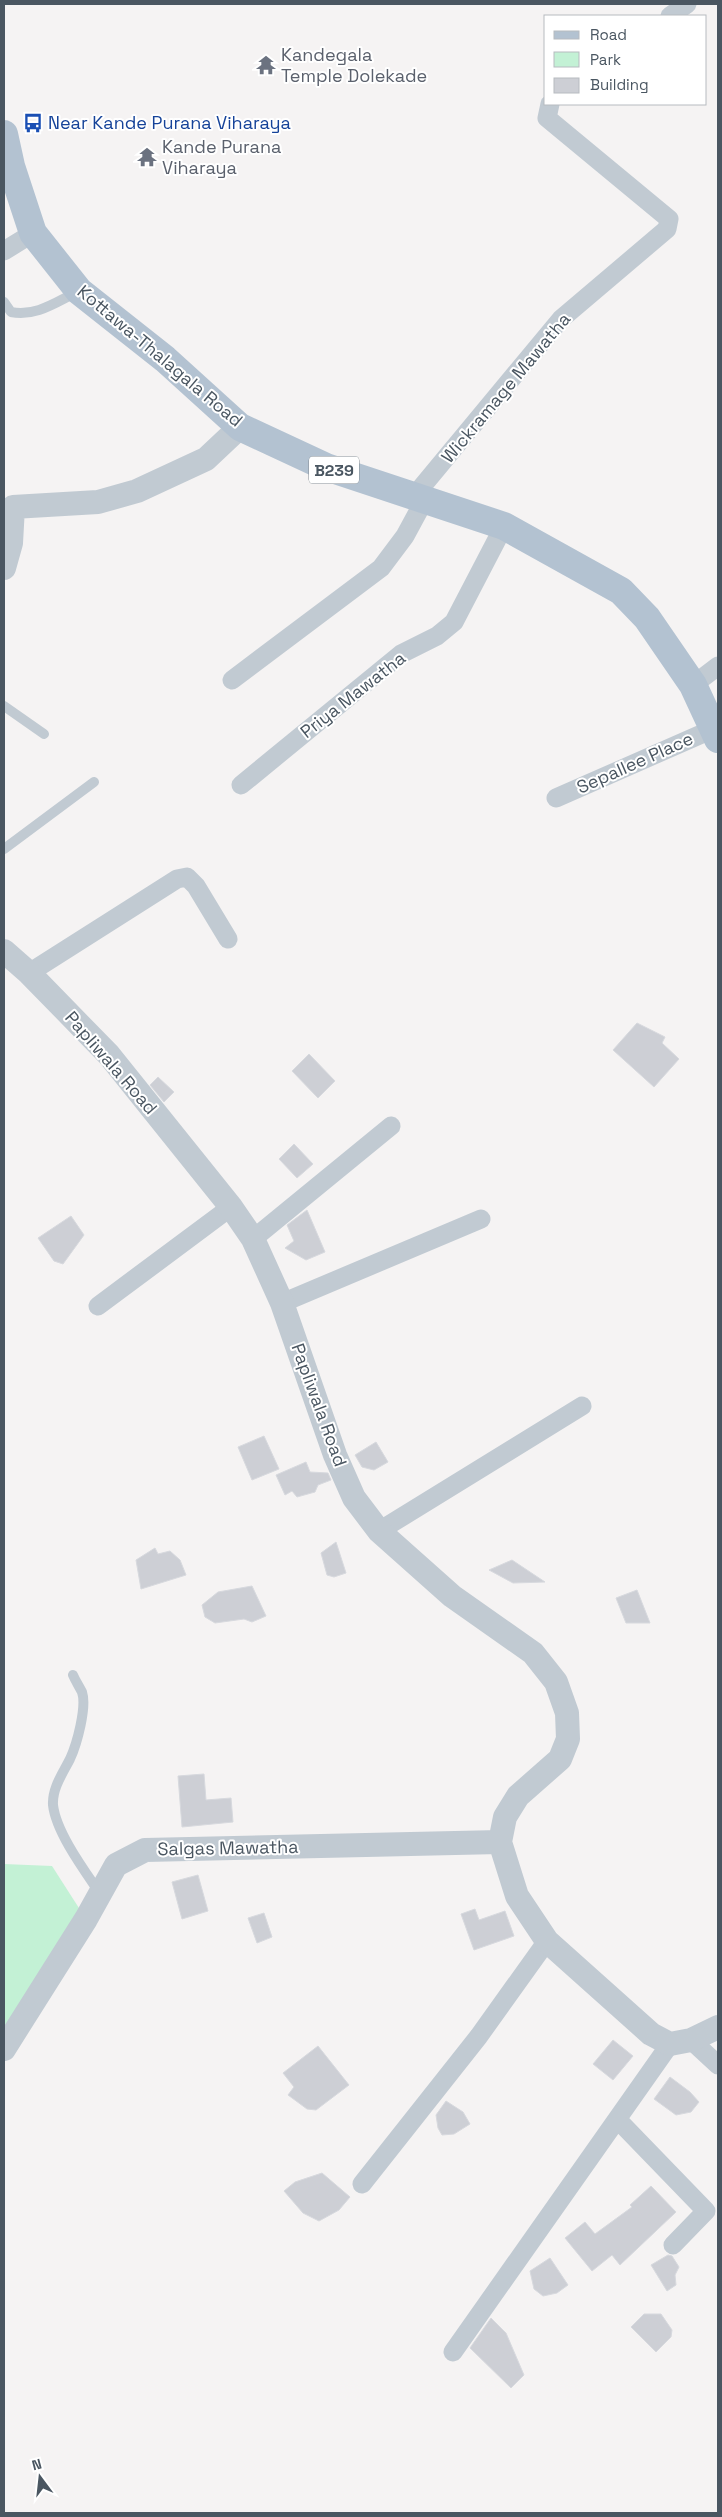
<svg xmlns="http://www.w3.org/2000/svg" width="722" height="2517" font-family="'Space Grotesk',sans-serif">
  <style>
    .green { fill: #c3f1d5 }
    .building { fill: #cdcfd5; stroke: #d7d9de }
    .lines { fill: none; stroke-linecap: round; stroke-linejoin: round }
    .service { stroke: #c1cad2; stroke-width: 10 }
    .minor { stroke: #c1cad2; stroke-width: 19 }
    .tertiary { stroke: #c1cad2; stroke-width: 24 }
    .primary { stroke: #b3c2d1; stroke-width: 28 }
    .labels { text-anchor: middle; stroke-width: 4; stroke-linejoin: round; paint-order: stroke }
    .shield { fill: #fff; stroke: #808990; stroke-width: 1 }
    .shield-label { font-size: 16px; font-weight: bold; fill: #4a5661 }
    .worship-label { font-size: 18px; fill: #5b616d; stroke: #fff; text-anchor: start }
    .transit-label { font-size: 18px; fill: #164399; stroke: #fff; text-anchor: start }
    .street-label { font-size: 18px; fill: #4a5661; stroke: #fff }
  </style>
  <rect width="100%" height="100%" fill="#f5f3f3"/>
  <path class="green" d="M4,1864L52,1866L86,1919L4,2049Z"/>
  <path class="building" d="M637,1023L665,1037L662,1043L679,1059L654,1087L613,1050Z
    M309,1054L335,1081L318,1098L292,1071Z
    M158,1077L174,1092L164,1102L150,1085Z
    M294,1144L313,1164L297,1178L279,1159Z
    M307,1210L325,1252L306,1260L285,1248L294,1241L287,1225Z
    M71,1216L84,1235L63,1264L54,1261L38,1238Z
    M264,1436L279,1469L252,1480L238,1447Z
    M376,1442L388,1462L374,1470L362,1467L355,1455Z
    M306,1462L310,1472L328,1473L331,1480L318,1485L315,1492L297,1497L292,1491L285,1495L276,1475Z
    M336,1542L346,1573L334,1577L327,1575L321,1553Z
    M155,1548L158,1554L170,1551L180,1560L186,1575L141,1589L136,1560Z
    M512,1560L545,1582L513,1583L489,1570Z
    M252,1586L266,1616L252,1622L244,1619L215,1623L205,1617L202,1605L218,1592Z
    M637,1590L650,1623H626L616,1598Z
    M204,1774L206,1800L231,1798L233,1822L182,1827L178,1776Z
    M198,1875L208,1911L182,1919L172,1882Z
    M475,1909L479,1920L505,1911L514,1936L474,1950L461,1914Z
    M264,1913L272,1937L257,1943L248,1918Z
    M613,2040L633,2056L613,2080L593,2064Z
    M318,2046L349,2085L316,2110L307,2109L288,2095L294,2087L283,2073Z
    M670,2077L690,2092L699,2102L691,2112L676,2115L654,2099Z
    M446,2101L463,2112L470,2124L454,2134L442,2135L438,2128L436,2115Z
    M322,2173L350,2197L339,2210L319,2221L303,2213L284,2191L295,2182Z
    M651,2186L676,2212L620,2265L612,2255L592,2271L565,2238L585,2222L595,2234L632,2207L630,2205Z
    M668,2255L672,2256L679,2267L675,2275L676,2285L667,2291L651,2265Z
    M550,2258L568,2285L557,2293L543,2296L534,2289L530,2271Z
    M644,2314H661L672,2330L671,2337L656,2352L631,2327Z
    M491,2318L506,2333L524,2375L511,2388L470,2348Z"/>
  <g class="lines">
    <path class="service" d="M4,302L11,312C36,317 56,302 77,292
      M4,706L44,734
      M4,849L94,782
      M73,1675C75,1680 79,1686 82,1692C87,1707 77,1744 70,1759C63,1773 52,1788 53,1805C56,1832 84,1870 99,1892"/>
    <path class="minor" d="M670,16L687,4
      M4,251L33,233
      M415,495L561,319L667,229L669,219L547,118L550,104
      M232,680L381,568L405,536L425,499
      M693,685L718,666
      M241,785L401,654L437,636L454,622L504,526
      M556,798L713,729
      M29,973L177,879L187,877L196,886L228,939
      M253,1239L391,1126
      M282,1303L481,1219
      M98,1306L231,1207
      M379,1531L582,1406
      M691,2040L718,2065
      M617,2119L706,2211L673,2245
      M362,2184L479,2036L547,1941
      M453,2352L670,2044"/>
    <path class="tertiary" d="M4,568L11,543L13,507L98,502L137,491L206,459L240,427
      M4,951L29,973L109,1055L231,1207L253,1239L282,1303L335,1455L354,1498L379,1531L452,1596L533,1653L556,1682L567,1713L568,1739L560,1759L518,1796L505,1817L500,1842L517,1896L547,1941L651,2034L670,2044L691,2040L718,2027
      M4,2049L86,1919L116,1865L145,1850L500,1842"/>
    <path class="primary" d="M4,134L11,166L33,233L79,291L165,359L240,427L326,467L504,526L621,591L647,618L693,685L718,739"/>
  </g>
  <defs>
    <symbol id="temple-bare" viewBox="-9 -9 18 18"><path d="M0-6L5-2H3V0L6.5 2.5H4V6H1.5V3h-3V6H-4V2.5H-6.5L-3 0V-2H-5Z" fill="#6b7280" stroke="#fff" stroke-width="2.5" paint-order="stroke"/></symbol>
    <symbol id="bus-bare" viewBox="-9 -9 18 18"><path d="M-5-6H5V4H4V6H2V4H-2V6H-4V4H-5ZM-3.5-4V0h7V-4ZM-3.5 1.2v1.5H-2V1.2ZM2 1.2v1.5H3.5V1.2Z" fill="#1a4fb4" stroke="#fff" stroke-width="2.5" paint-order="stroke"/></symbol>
  </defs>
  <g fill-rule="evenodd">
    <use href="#temple-bare" x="252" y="51" width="28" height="28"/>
    <use href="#bus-bare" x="19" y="109" width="28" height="28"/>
    <use href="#temple-bare" x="133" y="143" width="28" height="28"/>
  </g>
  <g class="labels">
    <rect class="shield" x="309" y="456.5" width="50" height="27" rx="4"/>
    <g class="shield-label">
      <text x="334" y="476">B239</text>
    </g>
    <g class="worship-label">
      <text x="281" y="61">Kandegala<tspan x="281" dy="21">Temple Dolekade</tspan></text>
      <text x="162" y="153">Kande Purana<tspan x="162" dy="21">Viharaya</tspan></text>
    </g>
    <g class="transit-label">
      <text x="48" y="129">Near Kande Purana Viharaya</text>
    </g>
    <g class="street-label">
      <text transform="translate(160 356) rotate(40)" y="6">Kottawa-Thalagala Road</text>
      <text transform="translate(506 388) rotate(-50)" y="6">Wickramage Mawatha</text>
      <text transform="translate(353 695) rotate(-38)" y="6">Priya Mawatha</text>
      <text transform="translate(635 763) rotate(-24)" y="6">Sepallee Place</text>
      <text transform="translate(111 1063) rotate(49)" y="6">Papliwala Road</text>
      <text transform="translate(319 1405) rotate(70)" y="6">Papliwala Road</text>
      <text transform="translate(228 1848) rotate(-1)" y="6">Salgas Mawatha</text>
    </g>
  </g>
  <rect width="722" height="2517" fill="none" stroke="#4a5661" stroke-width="10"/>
  <rect x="544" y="15" width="162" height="90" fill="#ffffff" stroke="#b7bbc0"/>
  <rect x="554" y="31" width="25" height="8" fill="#b3c2d1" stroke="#b7bbc0"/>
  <text x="590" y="40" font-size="15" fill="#4a5661">Road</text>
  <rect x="554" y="52" width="25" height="15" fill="#c3f1d5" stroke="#b7bbc0"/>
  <text x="590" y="65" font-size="15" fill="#4a5661">Park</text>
  <rect x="554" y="78" width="25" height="15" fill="#cdcfd5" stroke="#b7bbc0"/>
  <text x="590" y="90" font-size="15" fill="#4a5661">Building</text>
  <g transform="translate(40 2477) rotate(345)" stroke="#ffffff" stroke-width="4" paint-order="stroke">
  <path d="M0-4L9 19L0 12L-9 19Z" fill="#4a5661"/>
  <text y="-8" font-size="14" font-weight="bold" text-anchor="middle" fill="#4a5661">N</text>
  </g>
</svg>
